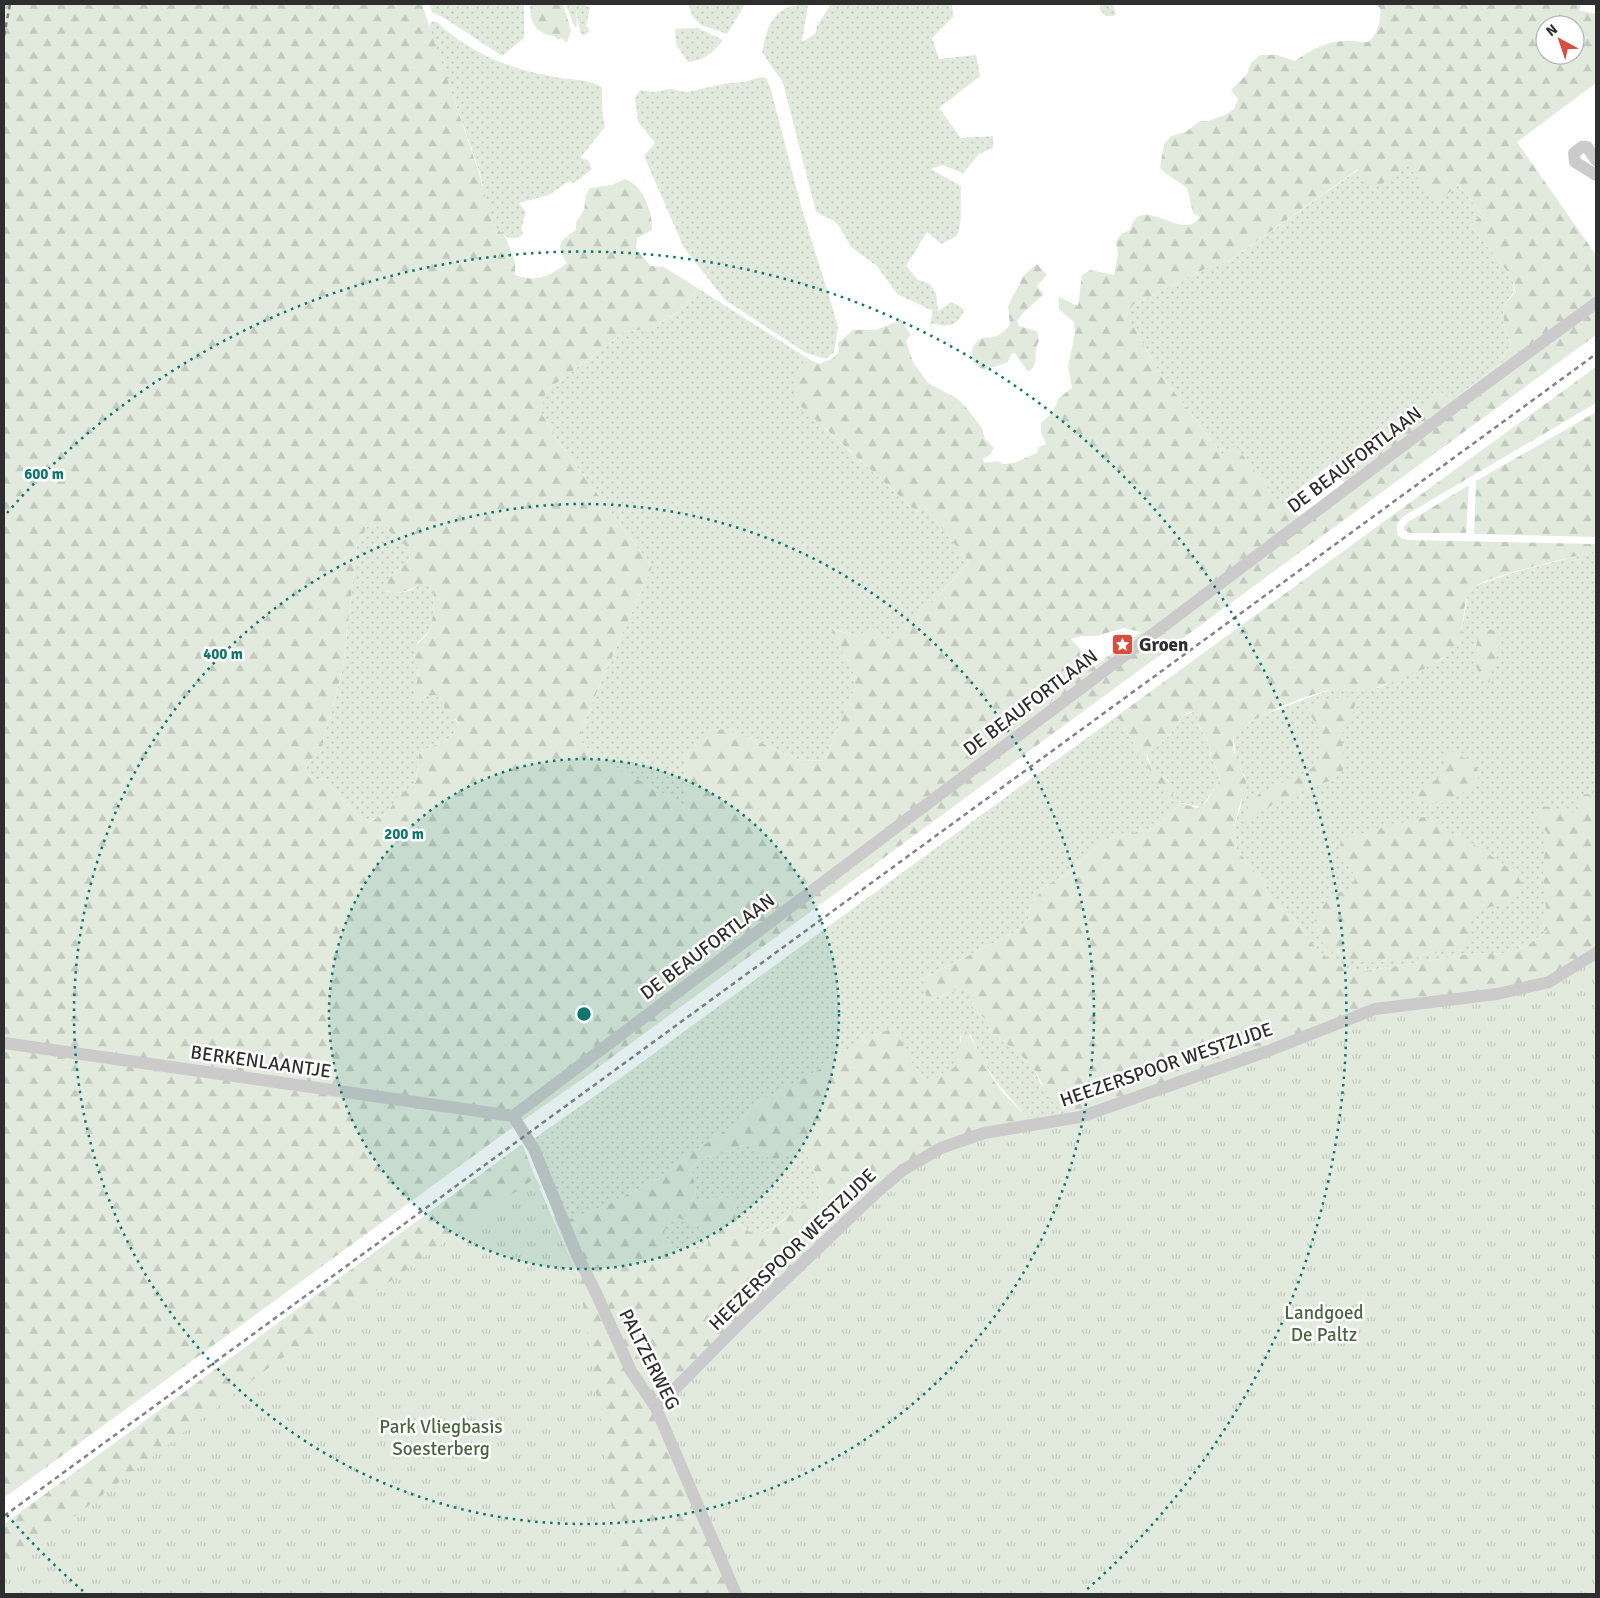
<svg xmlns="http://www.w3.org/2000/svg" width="1600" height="1598" font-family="Signika,sans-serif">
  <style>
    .grass { fill: url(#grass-dots) }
    .forest { fill: url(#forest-firs); fill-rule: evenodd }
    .park { fill: url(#park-tufts) }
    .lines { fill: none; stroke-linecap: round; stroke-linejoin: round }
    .minor { stroke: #cbcbcb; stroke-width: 12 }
    .rail { stroke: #838383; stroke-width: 2.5; stroke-dasharray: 5 4; stroke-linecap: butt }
    .ring { fill: none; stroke: #0f766e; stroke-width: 2.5; stroke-dasharray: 2.5 5 }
    .labels { text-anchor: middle; stroke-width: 5; stroke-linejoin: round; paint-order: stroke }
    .street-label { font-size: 19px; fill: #2e2e2e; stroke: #fff }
    .poi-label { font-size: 19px; font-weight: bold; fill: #2e2e2e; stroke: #fff; text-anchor: start }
    .park-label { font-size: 19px; fill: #4b663f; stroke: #fff }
    .centre { fill: #0f766e; stroke: #fff; stroke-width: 2.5 }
    .ring-label { font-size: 15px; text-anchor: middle; font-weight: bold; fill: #0f766e; stroke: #fff; stroke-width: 5; stroke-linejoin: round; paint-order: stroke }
  </style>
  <defs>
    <pattern id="grass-dots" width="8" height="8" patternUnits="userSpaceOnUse" patternTransform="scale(1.25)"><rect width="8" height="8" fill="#e2eadd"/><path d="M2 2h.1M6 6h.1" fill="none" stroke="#c2c9be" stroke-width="1.8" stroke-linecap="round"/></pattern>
    <pattern id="forest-firs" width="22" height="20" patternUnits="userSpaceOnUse" patternTransform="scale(1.25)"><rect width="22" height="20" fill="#e2eadd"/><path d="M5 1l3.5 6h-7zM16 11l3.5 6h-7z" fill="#c2c9be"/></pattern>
    <pattern id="park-tufts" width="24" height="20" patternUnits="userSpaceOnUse" patternTransform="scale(1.25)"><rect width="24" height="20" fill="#e2eadd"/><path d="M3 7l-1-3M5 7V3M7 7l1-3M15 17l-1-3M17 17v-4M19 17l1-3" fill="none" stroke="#c2c9be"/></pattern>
  </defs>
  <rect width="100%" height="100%" fill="#fff"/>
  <path class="grass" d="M429,4H524V38L502,56L446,19L432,12Z
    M566,4H583L590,8L586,26L590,31L583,36L580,32L576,9L577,26L575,28Z
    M688,4H745L727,34L701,25L693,17Z
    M808,4L802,42L815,34L817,26L831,4H952L953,17L932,38L939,59L976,55L980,76L939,108L961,138L993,136V148L979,154L963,173L942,165L931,169L961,186C960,203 963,221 957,236L941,244L927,232L906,266L918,280L930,284L936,293L938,311L951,302L964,309C960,325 947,329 933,323L930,326L933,311L897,294L877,266L851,247L839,226L834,221L816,212L783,83L762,52C768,23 774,5 808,4Z
    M1100,4H1113L1116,14L1113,16H1106L1100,10Z
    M432,22H437C470,53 505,67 550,76C571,81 582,77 602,87V111L605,127L580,158L588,160L592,169L574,183L569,181L549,195L519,203L526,212L521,228L523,234C514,242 504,238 497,229C486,216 485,191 480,174C464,124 444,75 429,25Z
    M698,28L723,40C714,52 704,61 688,62L676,44L675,29Z
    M762,77L767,79L771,90L801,206L833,309L838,328L834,352L826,359L806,353L725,300L684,248L644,156L655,143L638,122L635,98L640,90L653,92L670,89L687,92L728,83L744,82Z
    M1408,165L1437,201L1459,185L1482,215L1470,225L1511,276C1518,292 1511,294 1503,308L1504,326L1511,344L1503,357V362L1452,400L1443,393L1366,451L1372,461L1346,485L1330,465L1286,499H1276L1235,446L1222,454L1161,375L1126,314L1133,305L1207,268L1229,261L1359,169L1372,190Z
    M699,289L807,358L797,373L822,426L917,512L922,504L969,562L931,604L925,602L888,643L866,633L857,636L833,629C836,653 857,663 855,688L824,761L799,760L748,737L685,759L684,805L595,756L580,740L582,728L604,675L652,567L559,443L540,411L546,391L624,332L657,327C664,318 672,317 680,311C687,305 691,295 699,289Z
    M381,525L400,540L410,551L409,560L390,576L387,591C399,596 411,591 421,584L429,585L433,590L434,603L431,630L418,642L414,656C421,669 418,682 413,696L418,702L426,696L434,695L441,699L445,709L459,723C450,747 435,741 419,754L416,782L399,796L386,814L368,822L355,813L329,785L308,775L306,765L322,750L324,735L332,711L343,667L357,546L367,527Z
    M1596,551V930L1550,929L1525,947L1508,953L1470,954L1365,971L1341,967L1332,962L1319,952L1294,919L1277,906L1268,896L1263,881L1237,850L1233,830L1241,805L1245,777L1236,760L1233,735L1238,729L1264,715L1313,696L1330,690L1378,688L1442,659L1462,628L1468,594L1475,586L1512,573Z
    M1196,711L1198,712V725L1209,743L1211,758L1220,777L1218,784L1201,807L1181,803L1157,827L1104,840L1066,876L1046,885L1032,903L1028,920L1013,933L922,979L925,980L927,999L947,995L957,989L969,991L973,1001L971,1008L987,1020L991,1033L1017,1051L1034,1069L1040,1083L1073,1116L1032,1122C1005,1093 986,1073 971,1035L960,1036V1053L955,1067L938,1078L925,1079C910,1066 902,1046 891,1029L868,1037L841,1053L822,1068L759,1102L739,1122L696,1150L661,1177L603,1207L565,1221L535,1138L619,1079L1117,716L1170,802L1169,781L1152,769L1147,754L1152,747H1157L1170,734L1183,716Z
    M745,1145C758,1150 769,1159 784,1156C791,1155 795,1150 803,1150L812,1163L823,1199C813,1204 800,1207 791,1214C777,1224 761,1242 744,1228C735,1221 734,1214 735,1204L721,1197L696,1204L693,1200C699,1189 692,1180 692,1168L700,1160Z
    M679,1218C693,1224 712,1228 707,1247L696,1252L671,1247L664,1232L671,1222Z"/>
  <path class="forest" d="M4,4H422L479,173L493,224L506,238L515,262V275C537,283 549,276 567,263C555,245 559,241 576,230V222L584,210L586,195L590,188L612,185L625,179C643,185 653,212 652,230L637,238L636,249L651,266L664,267L699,289C691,295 687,305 680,311C671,317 664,318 657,327L624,332L546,391L540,411L559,443L652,567L604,675L582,728L580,740L595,756L684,805L685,759L702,735L722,729L748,737L799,760L824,761L855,688C857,665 836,651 832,629L857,636L871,628L888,643L925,601L931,604L969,562L922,504L917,512L793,399L797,373L807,358L819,364L833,358L839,352L838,343L853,330H876L901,320L911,335L906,341L913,362L928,383L958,399L965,406L982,428L985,439L994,448L990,455L983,459L985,463L998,461L1003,464L1014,463L1037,453L1039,447L1046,444L1041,432V423L1053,412L1059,398L1072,388L1068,366L1075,333L1074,322L1059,309V297L1078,306L1082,275L1090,270L1114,275L1118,254L1116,241L1121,234L1130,230C1140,190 1183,244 1200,217L1193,213L1187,188L1164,172L1160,168L1164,144L1171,136L1186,132L1200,121H1208L1225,115L1234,109L1238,99L1231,90L1247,74L1251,63L1260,55H1277L1295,61C1311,49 1332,39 1352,41C1358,41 1362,43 1368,42C1377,36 1382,19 1380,8L1374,4H1581L1579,10L1596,14V83L1517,142L1596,255V335L581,1080L509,1130L4,1498ZM1545,25H1575V55H1545ZM1408,166L1437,202L1459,185L1482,215L1470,225L1511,276C1519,295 1512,293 1503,308L1504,326L1511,344L1503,357V362L1452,400L1443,392L1366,452L1371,461L1346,485L1301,519L1286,499H1276L1235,445L1222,454L1161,375L1126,314L1133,305L1207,268L1229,261L1358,169L1372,190ZM381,525L400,540L410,551L409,560L390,576L385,585L387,591C403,598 414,583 429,585L433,590L434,603L431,630L413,649L419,674L413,696L415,701L418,702L426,696L435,695L441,699L448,717L456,719L459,723C450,747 434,741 419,754L416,782L399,796L386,814L369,822L355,813L329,785L308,775L306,765L322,750L324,735L332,711L343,667L357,546L367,527ZM1124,628L1141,632L1095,666L1071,639L1081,636H1096Z
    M531,4H563L571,30L567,43L562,38L558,40L554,36C536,34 528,21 531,4Z
    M1037,264L1047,275L1037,286L1044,294L1023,313L1017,321L1019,326L1037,331L1039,341C1032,353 1040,362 1030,371H1027L1015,353H1012L1007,363C996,365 981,376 973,361C969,352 974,342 982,338C986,337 991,338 994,337C1000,335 1006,330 1010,325L1008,306L1024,275Z
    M1596,367V403L1404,516L1397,523V534L1401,538L1409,540L1596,544V551C1574,557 1486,576 1473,588C1463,598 1465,614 1462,627C1456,663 1410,674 1381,686C1366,692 1348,689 1332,690C1311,692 1246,720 1233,735V749L1246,782L1233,830L1237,850L1263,881L1268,896L1277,906L1294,919L1319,952L1341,967L1365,971L1470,954L1508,953L1525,947L1549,930L1539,932L1546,908L1543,868L1547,833L1536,817L1539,808C1552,803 1564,816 1576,811L1579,795L1588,794L1596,798V1594H252L579,1278L553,1216L565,1221L603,1207L661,1177L696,1150L739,1122L759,1102L822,1068L841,1053L868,1037L891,1029C910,1045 906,1062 925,1079L938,1077L955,1067L963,1029C976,1040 985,1066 995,1082C1004,1096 1020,1109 1032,1122L1071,1115L1064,1113L1053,1103L1034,1069L1017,1051L991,1033L987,1020L971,1008L973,1001L969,992L957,989L947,995L927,999L923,986L925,981L922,979L1013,933L1028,920L1032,903L1046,885L1066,876L1104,840L1157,827L1181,803L1197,808L1205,803L1218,784L1220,777L1211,758L1209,743L1196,721L1198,712C1183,709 1179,723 1171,733C1167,738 1162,742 1157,747H1152L1147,754C1147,770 1165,775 1173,787V799L1170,803L1117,716ZM745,1145C753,1149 762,1157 771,1158C783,1160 792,1150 803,1150L812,1163L823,1199C818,1200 812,1200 808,1202C789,1211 766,1246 744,1228C735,1222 734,1214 735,1204L731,1198L721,1197L696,1204L693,1200C699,1189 692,1180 692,1168L700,1160ZM679,1218C693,1224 712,1228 707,1247L696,1252L671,1247L664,1232L671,1222Z
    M1596,412V537L1474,534L1476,481Z
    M1469,485L1466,533H1410L1404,530V527L1408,522Z
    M1482,627L1495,631L1500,640L1489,683C1472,670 1475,659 1477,641C1478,634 1477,633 1482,627Z
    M1357,697L1351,720L1341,735L1345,763L1342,772L1332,780L1304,790L1291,800L1278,801L1244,823L1250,800C1258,795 1266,789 1274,786C1299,775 1328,771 1320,735C1318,724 1310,717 1307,706L1331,698Z
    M1449,750L1474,763L1479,773L1477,782C1454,800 1441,811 1412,797C1417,785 1428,786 1437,779C1444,772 1446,759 1449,750Z
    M1424,817L1443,825V830L1452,835L1457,833L1515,872L1522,884L1519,893L1503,904L1474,911L1471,920V946C1425,953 1327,990 1314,922L1327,898L1349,888L1355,880L1352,871L1339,858L1341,839Z
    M522,1144C529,1159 532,1174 541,1187L4,1594V1524Z"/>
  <path class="park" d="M1596,957V1594H736L660,1411L896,1179L961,1143L1046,1126L1379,1012L1537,990Z
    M535,1178L579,1278L605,1453L622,1594H4V1567L25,1551H29L275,1363Z"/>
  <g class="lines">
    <path class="minor" d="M1596,160L1587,147H1582L1574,153L1575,162L1596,175
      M4,1043L513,1116
      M513,1116L1469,396L1596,303
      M513,1116L534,1149L577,1255L597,1295L631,1371L656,1408L736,1594
      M656,1408L744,1319L875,1194L903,1170L941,1148L984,1133L1080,1117L1268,1051L1375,1009L1497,994L1549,982L1596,953"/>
    <path class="rail" d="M4,36L10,4
      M4,1516L1596,354"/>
  </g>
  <circle cx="584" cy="1014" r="255" fill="#0f766e" fill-opacity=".12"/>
  <g class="ring">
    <circle cx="584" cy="1014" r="255"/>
    <circle cx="584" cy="1014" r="510"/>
    <path d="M83 1591A764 764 0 0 1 7 1515M7 513A764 764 0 1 1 1085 1591"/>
  </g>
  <defs>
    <symbol id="sight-square" viewBox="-11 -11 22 22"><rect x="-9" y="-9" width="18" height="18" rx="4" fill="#d74e3f" stroke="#fff"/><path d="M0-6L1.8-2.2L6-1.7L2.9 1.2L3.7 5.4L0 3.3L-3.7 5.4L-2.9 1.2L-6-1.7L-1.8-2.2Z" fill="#fff"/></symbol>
  </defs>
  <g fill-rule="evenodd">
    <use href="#sight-square" x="1110" y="632" width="25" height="25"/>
  </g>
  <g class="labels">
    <g class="street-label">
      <text transform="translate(1354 459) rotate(-37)" y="7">DE BEAUFORTLAAN</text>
      <text transform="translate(1030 702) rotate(-37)" y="7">DE BEAUFORTLAAN</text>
      <text transform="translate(707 946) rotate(-37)" y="7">DE BEAUFORTLAAN</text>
      <text transform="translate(261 1061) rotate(8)" y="7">BERKENLAANTJE</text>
      <text transform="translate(1166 1064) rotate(-19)" y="7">HEEZERSPOOR WESTZIJDE</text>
      <text transform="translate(792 1249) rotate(-44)" y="7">HEEZERSPOOR WESTZIJDE</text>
      <text transform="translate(650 1359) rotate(63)" y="7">PALTZERWEG</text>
    </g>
    <g class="poi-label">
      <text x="1139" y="651">Groen</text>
    </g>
    <g class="park-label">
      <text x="1324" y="1319">Landgoed<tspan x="1324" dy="22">De Paltz</tspan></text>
      <text x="441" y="1433">Park Vliegbasis<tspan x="441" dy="22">Soesterberg</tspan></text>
    </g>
  </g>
  <circle cx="584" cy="1014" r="8" class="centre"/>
  <g class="ring-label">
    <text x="44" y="479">600 m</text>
    <text x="223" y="659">400 m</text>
    <text x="404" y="839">200 m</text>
  </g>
  <rect width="1600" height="1598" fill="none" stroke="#2e2e2e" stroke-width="10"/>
  <g transform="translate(1560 40) rotate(320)"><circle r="24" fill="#ffffff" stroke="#ababab"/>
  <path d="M0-4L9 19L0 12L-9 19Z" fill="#d74e3f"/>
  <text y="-8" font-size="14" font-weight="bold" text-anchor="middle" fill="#2e2e2e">N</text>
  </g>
</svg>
